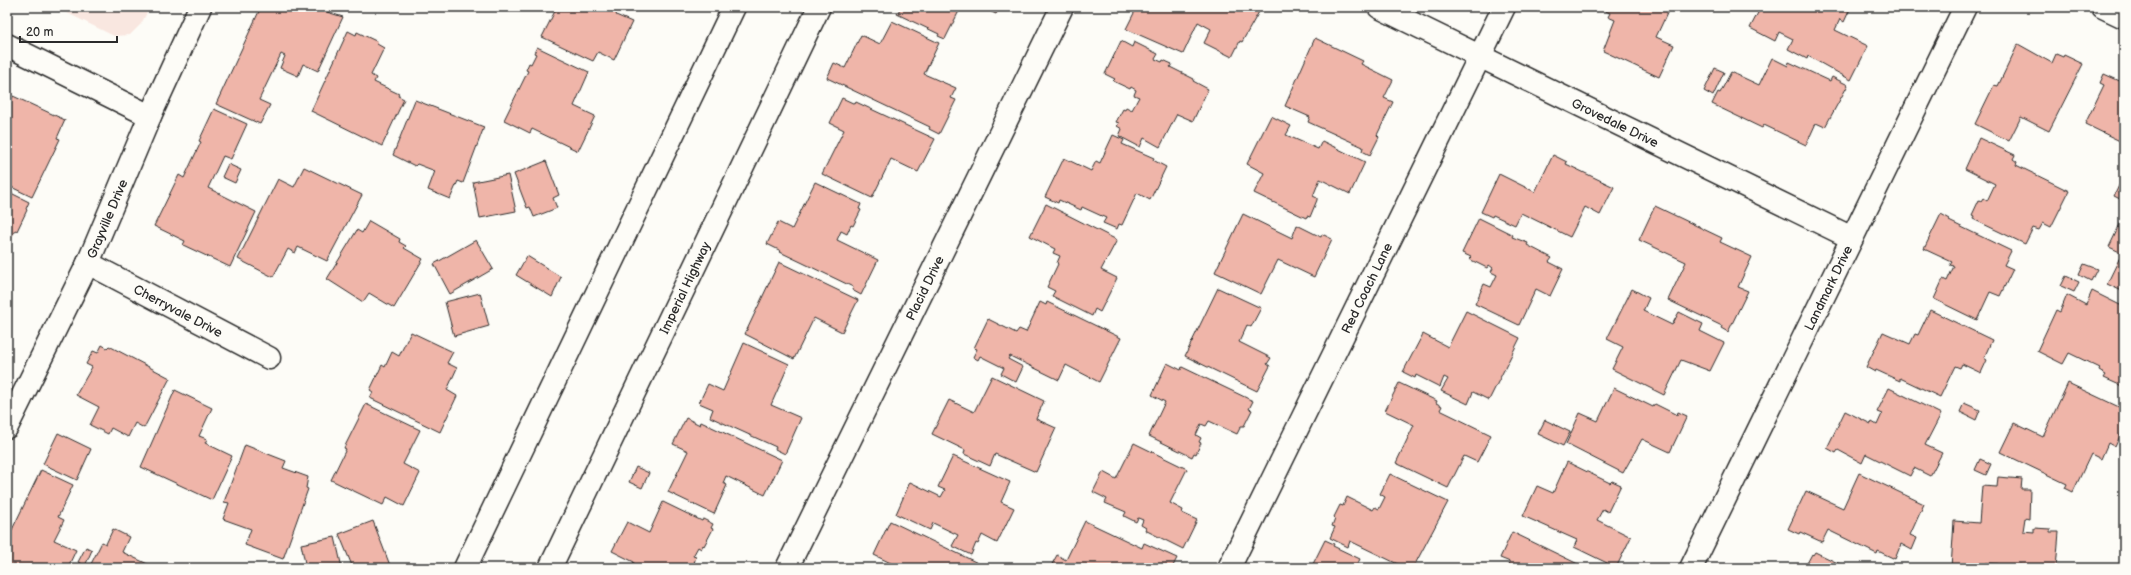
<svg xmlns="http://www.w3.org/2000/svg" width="2131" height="575" font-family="'Balsamiq Sans',sans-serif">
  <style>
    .built { fill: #f9e7e0 }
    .building { fill: #efb5a9; stroke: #2b2b2b }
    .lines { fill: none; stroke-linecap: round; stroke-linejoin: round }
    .minor-casing { stroke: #2b2b2b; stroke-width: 25 }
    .primary-casing { stroke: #2b2b2b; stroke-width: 25 }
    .minor { stroke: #fdfcf7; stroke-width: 22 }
    .primary { stroke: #fdfcf7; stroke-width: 22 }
    .labels { text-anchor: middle; stroke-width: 4; stroke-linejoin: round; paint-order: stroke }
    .street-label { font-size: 13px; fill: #2b2b2b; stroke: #fdfcf7 }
  </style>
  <rect width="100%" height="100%" fill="#fdfcf7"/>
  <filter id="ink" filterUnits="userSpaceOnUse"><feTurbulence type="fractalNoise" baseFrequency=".025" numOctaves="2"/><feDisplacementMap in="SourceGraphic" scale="8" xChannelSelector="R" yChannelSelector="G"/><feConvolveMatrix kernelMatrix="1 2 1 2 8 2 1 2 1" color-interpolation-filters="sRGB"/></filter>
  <g filter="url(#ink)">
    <path class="built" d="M55,7H150L141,24L130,35L114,36Z"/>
    <path class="building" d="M261,7H316L320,9L323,7L328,10L327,12L343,17L318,71L303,64L298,76L280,68L285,56L281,54L259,100L270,105L260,124L216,104Z
      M557,7H619L616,15L632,22L614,60L598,52L593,61L542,37Z
      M901,7H961L945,39L938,36L939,34L897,14Z
      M981,7H1000L996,14Z
      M1137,7L1147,9L1148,7H1254L1260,10L1242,42L1240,41L1232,57L1204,43L1211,29L1198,22L1183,54L1126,29Z
      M1597,7H1670L1656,37L1674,45L1659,77L1603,51L1615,20L1608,17L1610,13Z
      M1761,7H1851L1844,22L1840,19L1835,30L1868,46L1851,80L1808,56L1807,59L1788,49L1793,39L1779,32L1775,41L1750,28Z
      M892,21L939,43L924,74L956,88L951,98L956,100L939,134L929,129L930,127L827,78L834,63L845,68L861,35L880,44Z
      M348,31L356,35L357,32L378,42L377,44L384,48L371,75L376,78L374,82L399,94L398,96L404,99L382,146L311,111Z
      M1315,38L1363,61L1361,64L1393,80L1384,98L1393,102L1377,135L1379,137L1370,155L1362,151L1363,147L1308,122L1310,117L1285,106Z
      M1121,41L1132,47L1134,42L1158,54L1155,59L1162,62L1163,60L1172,64L1170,67L1194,79L1193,81L1208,89L1193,121L1177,114L1160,147L1144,138L1140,147L1119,136L1122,129L1117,126L1119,123L1116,122L1123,109L1125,110L1126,107L1132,110L1139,97L1134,95L1136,90L1131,87L1130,89L1113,81L1115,79L1105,74Z
      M2018,44L2052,63L2056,54L2063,57L2064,55L2083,64L2049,131L2021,117L2009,141L1975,124L1994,85L1998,86Z
      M537,47L589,72L574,106L595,116L578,151L532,129L530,133L504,120L528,71L526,70L529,63L531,64L536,54L534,53Z
      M1772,58L1788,66L1789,62L1830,81L1832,77L1848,85L1825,127L1816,123L1806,145L1764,125L1762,128L1712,104L1718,92L1720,93L1731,72L1759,85Z
      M1715,68L1724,72L1713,96L1704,91Z
      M2104,74L2122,82L2121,84L2124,86V143L2085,124L2104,85L2100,83Z
      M13,96L65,120L57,138L60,139L32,197L7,185V101L10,102Z
      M842,98L855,104L856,102L935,139L918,172L891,159L872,198L822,174L844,130L830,123Z
      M415,100L484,127L463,183L458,181L450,199L428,190L435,171L417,164L415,166L393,155Z
      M214,109L247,124L231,159L223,156L208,188L256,212L230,267L183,245L185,241L154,226L179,175L184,178L201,142L199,141Z
      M1271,116L1291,126L1286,135L1318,149L1322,141L1365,162L1350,194L1320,179L1313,196L1317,198V200L1310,217L1307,216L1306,218L1254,193L1264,173L1247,164Z
      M1113,135L1124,140L1122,144L1154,158L1153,160L1166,167L1150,200L1137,193L1122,225L1119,224L1117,229L1103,223L1106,218L1082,207L1081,210L1059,200L1058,203L1045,197L1064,158L1091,171L1096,161L1100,163Z
      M1979,138L2015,155L2013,159L2017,162L2016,165L2069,191L2051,227L2043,223L2039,230L2033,228L2025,244L1973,219L1974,216L1972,215L1979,200L1981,201L1983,198L1987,201L1995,184L1965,169Z
      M1553,155L1567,162L1566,164L1614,187L1600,215L1585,207L1570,237L1521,213L1515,225L1493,215L1492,217L1481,212L1499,174L1535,192Z
      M546,161L559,195L553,198L557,208L534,217L530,207L527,208L514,174Z
      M228,164L241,170L235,183L222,177Z
      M304,167L362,195L327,261L298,247L295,253L288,249L273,277L238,259L278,179L294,187Z
      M508,175L516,211L480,218L473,182Z
      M2124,175V201L2114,196Z
      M815,182L861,204L859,209L861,210L853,226L851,225L847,234L841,231L837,240L878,260L861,295L852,290L853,287L780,252L781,251L767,244L778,222L792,229Z
      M7,191L29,202L26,209L27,210L17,231L15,230L11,238L7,236Z
      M1046,204L1117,240L1101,270L1117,278L1100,312L1095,309L1092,316L1052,296L1055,291L1047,287L1058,264L1057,263L1060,256L1053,253L1055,249L1030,236Z
      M1655,206L1722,238L1720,242L1752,257L1738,287L1748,291L1728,332L1721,328L1722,326L1668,300L1686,262L1639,240Z
      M1243,214L1292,238L1297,225L1321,237L1322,234L1332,239L1314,277L1278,260L1261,294L1215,272Z
      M1941,214L1950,219L1949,221L2011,251L2004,265L2013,269L2000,296L1990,292L1977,320L1934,299L1943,279L1947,281L1954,266L1950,265L1952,262L1924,249Z
      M1479,218L1513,235L1512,237L1528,243L1527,245L1552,258L1549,262L1563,269L1550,296L1536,289L1519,325L1475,304L1484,284L1491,287L1497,275L1491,272L1493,268L1489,265L1487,268L1469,259L1471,257L1462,253Z
      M2122,220L2124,221V292L2107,284L2122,253L2109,247Z
      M369,221L400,239L399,242L406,246L404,248L423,259L394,308L369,293L363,302L327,279L357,230L362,233Z
      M476,240L493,269L450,294L434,264Z
      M527,256L561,277L552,297L516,275Z
      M779,262L858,300L842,332L814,318L794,359L745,334Z
      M2084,264L2097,269L2091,281L2079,275Z
      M2066,276L2079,282L2074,292L2061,286Z
      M1218,288L1261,308L1251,327L1247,325L1239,342L1271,358L1267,364L1270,366L1257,391L1185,356Z
      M1632,289L1649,298L1643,311L1672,325L1679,312L1703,324L1700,331L1724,343L1710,371L1681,360L1664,395L1612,369L1623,347L1607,339Z
      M2092,291L2124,307V387L2104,378L2106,375L2099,371L2100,368L2069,353L2063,364L2037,351L2056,310L2060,312L2067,295L2086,305Z
      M480,293L489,326L454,336L445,302Z
      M1040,302L1046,305L1047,302L1121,338L1099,382L1066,365L1059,380L1010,356L1008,359L1023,367L1016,382L1001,374L1004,368L980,356L978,360L973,357L977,349L974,348L988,319L1016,333L1019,329L1026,332Z
      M1930,310L1992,340L1984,358L1987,360L1981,373L1962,364L1960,368L1955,366L1940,397L1900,378V381L1876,370L1875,372L1866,367L1883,332L1910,344L1915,334L1918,335Z
      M1466,311L1520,338L1489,400L1473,392L1468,404L1441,391L1448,379L1444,377L1440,387L1416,375L1415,378L1403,372L1423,334L1448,347Z
      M411,332L453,352L447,363L457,368L447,390L457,396L440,432L370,398L373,392L370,390L382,365L385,367L392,352L399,356Z
      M744,343L789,364L771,405L801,418L785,454L775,449L776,447L710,417L713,409L699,403L708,384L723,391Z
      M102,345L107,348L109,346L170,378L144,428L135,423L128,437L111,428L108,434L90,425L99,407L76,395L92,367L86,364L93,351L98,353Z
      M1167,363L1181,370L1182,367L1253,401L1249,409L1252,410L1244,426H1241L1237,434L1209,421L1206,426L1201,424L1196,435L1201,438L1199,442L1201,443L1196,454L1194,453L1192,457L1149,436L1165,402L1152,395Z
      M992,376L1044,401L1036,419L1056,428L1036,472L995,454L990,466L964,454L965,450L932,434L949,400L974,412Z
      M1399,383L1437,401L1436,403L1442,406L1440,410L1491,435L1477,462L1464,456L1448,488L1396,463L1414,425L1385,411Z
      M2068,383L2119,407L2121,404L2124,406V427L2115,447L2108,443L2101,459L2091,454L2073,492L2065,488L2067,484L2000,452L2014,423L2043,437Z
      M1614,388L1653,407L1655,404L1677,415L1678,412L1687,416L1670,452L1642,439L1623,473L1566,444L1580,413L1598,421Z
      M1889,388L1941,414L1925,445L1942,453L1930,476L1914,468L1910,476L1866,454L1862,463L1838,450L1836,453L1827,448L1845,411L1871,424L1872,422L1877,425L1882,414L1877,412Z
      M175,390L212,408L199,436L207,439L205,443L232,456L212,500L141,467Z
      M1964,403L1980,410L1976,420L1960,412Z
      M366,404L420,430L403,464L420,473L404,506L387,497L383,505L331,480L346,449L344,448Z
      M686,418L700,425L701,422L782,460L765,495L726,476L723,483L727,485L714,514L668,492L688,451L673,444Z
      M1545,420L1570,432L1563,446L1538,434Z
      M58,433L91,449L77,480L43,464Z
      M1134,443L1187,469L1170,503L1183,510L1182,513L1197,520L1183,549L1145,530L1146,528L1141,525L1143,520L1138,518L1136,522L1124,516L1126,512L1105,503L1107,499L1093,492L1103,472L1116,479Z
      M245,445L286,461L283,468L308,477L306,488L308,489L283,559L245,545L251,529L223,519L229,503L224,502Z
      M953,456L1010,482L1001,502L1014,508L997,543L982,535L978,544L976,543L971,555L952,546L958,535L933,523L930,530L896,514L910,482L941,497L945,490L938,487Z
      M1980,459L1991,464L1986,475L1975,470Z
      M1567,462L1610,483L1612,481L1621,485L1608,512L1603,509L1597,520L1631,537L1616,568H1612L1606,565L1607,563L1574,547L1577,540L1523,516L1537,486L1553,493Z
      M636,467L649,473L642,488L629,482Z
      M41,470L73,485L58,517L64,520L54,540L76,550L68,567L69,568H7V540Z
      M1859,473L1924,504L1910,535L1917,538L1912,550L1901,544L1895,559L1878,551L1877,554L1828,530L1822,542L1800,532L1799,534L1788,529L1806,491L1843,508Z
      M1390,474L1448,502L1413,568H1406L1350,541L1348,547L1330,538L1335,527L1332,526L1335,518L1334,517L1340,505L1343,506L1347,497L1373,510L1375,507L1379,509L1385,497L1380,494Z
      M1998,477L2022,479L2021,489H2030L2029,519L2025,518L2023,531L2034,532V528L2050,529V532H2059L2056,568H2021L2020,564L2019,568H1997L1998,564L1986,563L1985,568H1951L1954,521L1979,523L1982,486L1997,487Z
      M663,502L702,521L703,519L713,524L711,528L713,529L704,546L703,545L701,549L698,547L693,556L696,557L694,563L704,568H631L634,562L612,551L627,522L649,533Z
      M373,521L391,568H353L339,534Z
      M890,521L986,567V568H901L874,555Z
      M1085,521L1142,548L1144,543L1177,558L1172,568H1050L1057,555L1066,560Z
      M113,529L129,537L122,552L156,568H89L102,542L106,544Z
      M1512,532L1580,565L1581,568H1507L1510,562L1500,558Z
      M335,537L342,568H306L301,544Z
      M1325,540L1334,544L1333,546L1360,559L1357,565L1362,568H1311Z
      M86,547L92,550L85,566L78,562Z
      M1815,552L1848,568L1805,567L1812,554L1813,555Z"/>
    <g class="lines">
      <defs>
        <g id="minor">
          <path id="s1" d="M1379,7L1852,238"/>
          <path d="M2103,7L2124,17"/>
          <path d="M7,45L150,116"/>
          <path id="s2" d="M88,263L269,358"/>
          <path id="s3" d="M7,427L88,263L150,116L200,7"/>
          <path id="s4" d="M787,568L1062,7"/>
          <path id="s5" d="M1229,568L1504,7"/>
          <path id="s6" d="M1691,568L1965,7"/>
        </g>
        <g id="primary">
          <path d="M465,568L734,7"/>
          <path id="s7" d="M550,568L819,7"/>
        </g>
      </defs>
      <use href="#minor" class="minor-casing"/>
      <use href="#primary" class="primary-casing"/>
      <use href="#minor" class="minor"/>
      <use href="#primary" class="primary"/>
    </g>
  </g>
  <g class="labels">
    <g class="street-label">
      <text dy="5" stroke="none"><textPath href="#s1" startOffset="263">Grovedale Drive</textPath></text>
      <text dy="5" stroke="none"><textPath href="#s3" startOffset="231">Grayville Drive</textPath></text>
      <text dy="5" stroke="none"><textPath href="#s5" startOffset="312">Red Coach Lane</textPath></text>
      <text dy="5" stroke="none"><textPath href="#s7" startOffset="311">Imperial Highway</textPath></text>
      <text dy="5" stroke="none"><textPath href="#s4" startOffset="312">Placid Drive</textPath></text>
      <text dy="5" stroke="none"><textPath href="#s6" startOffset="312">Landmark Drive</textPath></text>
      <text dy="5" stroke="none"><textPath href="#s2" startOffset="102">Cherryvale Drive</textPath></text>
    </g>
  </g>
  <rect width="2131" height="575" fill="none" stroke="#fdfcf7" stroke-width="24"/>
  <rect x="12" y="12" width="2107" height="551" fill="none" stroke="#2b2b2b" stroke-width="1.5" filter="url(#ink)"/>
  <path d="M20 36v6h97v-6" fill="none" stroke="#2b2b2b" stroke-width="2"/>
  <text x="26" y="36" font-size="12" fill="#2b2b2b" stroke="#fdfcf7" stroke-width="3" paint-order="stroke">20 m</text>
</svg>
